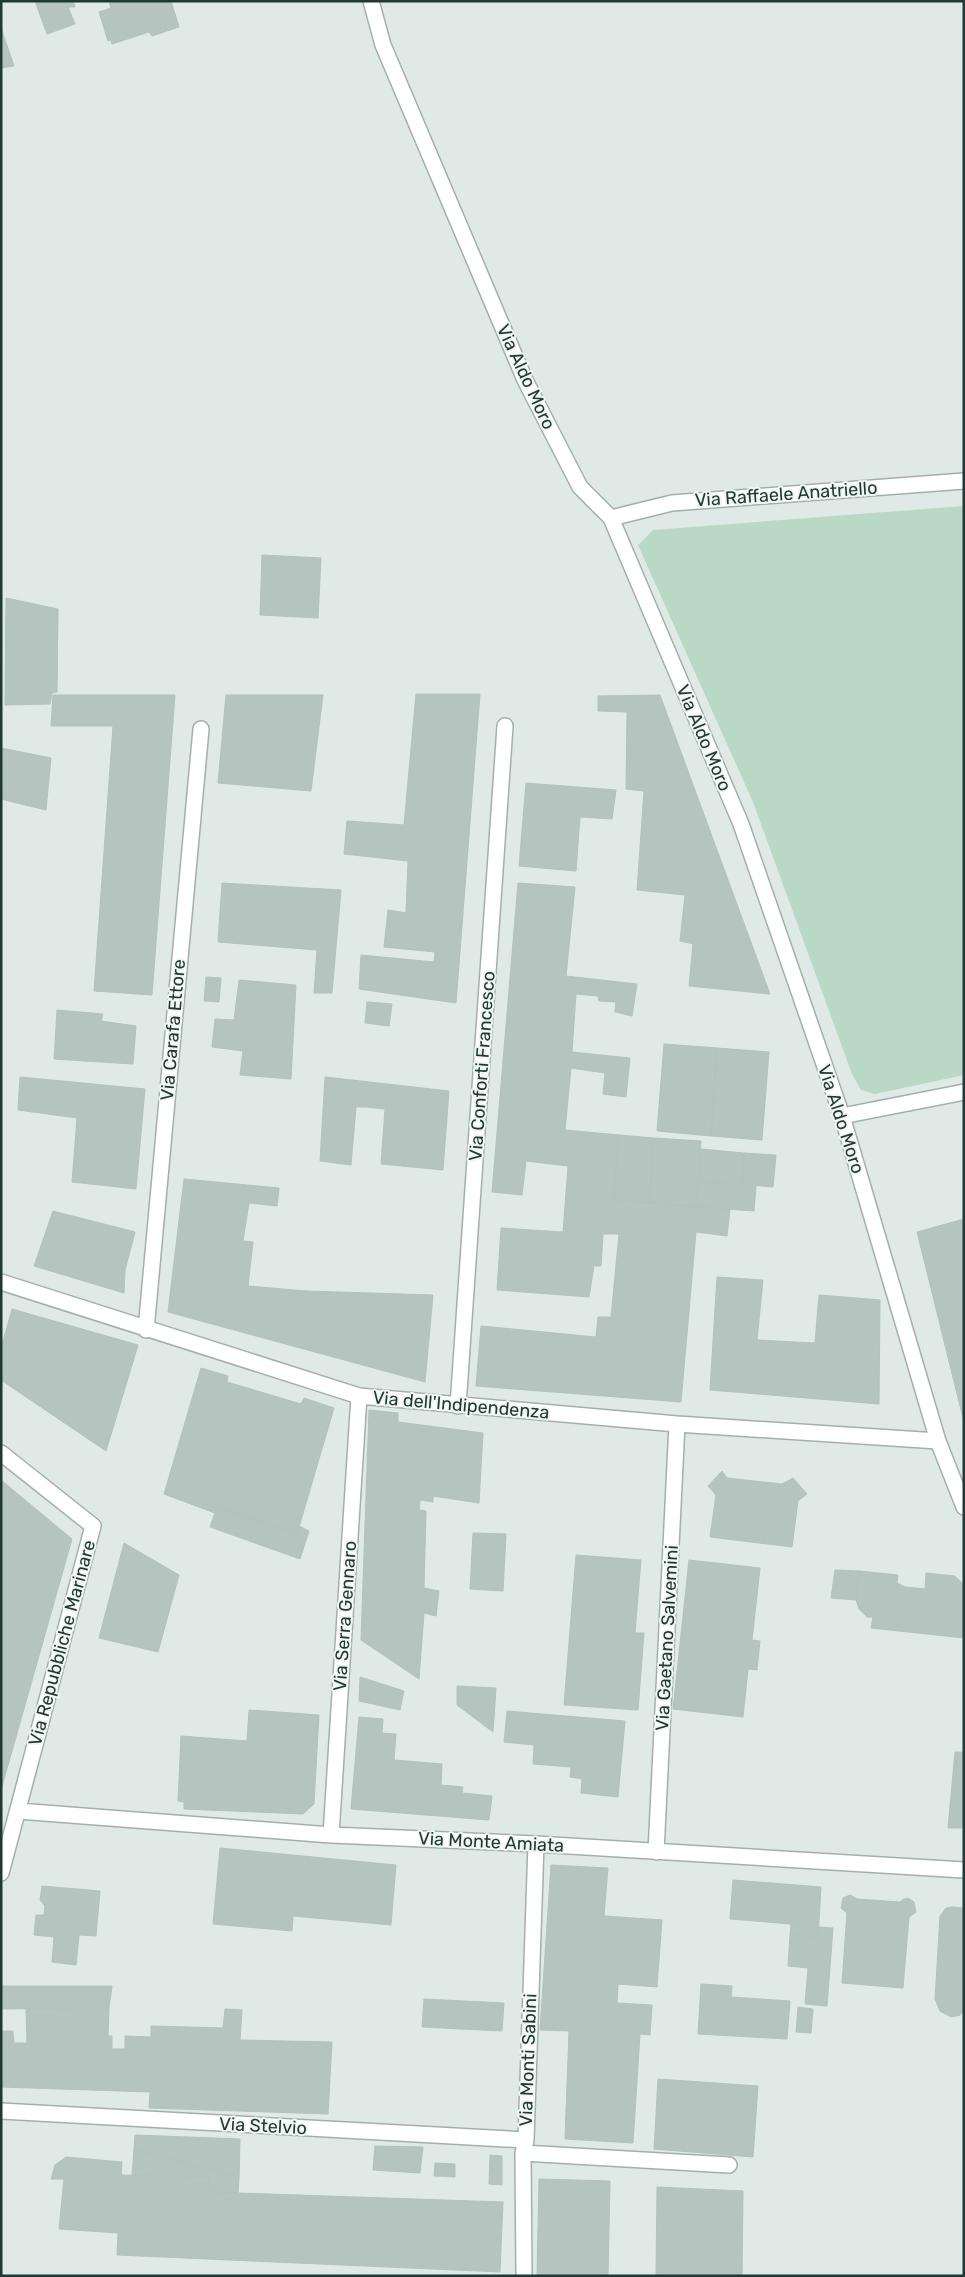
<svg xmlns="http://www.w3.org/2000/svg" width="965" height="2277" font-family="Rubik,sans-serif">
  <style>
    .green { fill: #b9d9c4 }
    .building { fill: #b5c4be; stroke: #b2c2bc }
    .lines { fill: none; stroke-linecap: round; stroke-linejoin: round }
    .street-casing { stroke: #a2b0ac; stroke-width: 18 }
    .street { stroke: #fff; stroke-width: 15 }
    .labels { text-anchor: middle; stroke-width: 4; stroke-linejoin: round; paint-order: stroke }
    .street-label { font-size: 18px; fill: #213833; stroke: #eff6f3 }
  </style>
  <rect width="100%" height="100%" fill="#dfe9e5"/>
  <path class="green" d="M964,506V1075L875,1094L861,1090L852,1074L753,802L638,545L653,530Z"/>
  <path class="building" d="M35,1H73L75,7H68L75,24L47,34Z
    M109,1H171L179,27L152,36L149,32L112,44L111,40L108,41L99,12L111,8Z
    M1,28L14,66L1,68Z
    M262,555L321,558L318,618L260,615Z
    M6,598L58,609L57,692L52,693L50,704L5,705Z
    M416,694H480L456,1003L359,989L361,955L434,962L435,952L384,947L388,910L406,913L408,861L344,854L347,821L404,825Z
    M53,695H175L152,995L94,991L113,726H51Z
    M226,695H323L311,791L218,783Z
    M660,695L770,994L689,986L693,944L680,941L685,895L637,890L644,791L626,789L627,712L598,711V696Z
    M1,748L51,758L46,810L1,799Z
    M526,783L616,790L612,819L580,817L576,871L519,866Z
    M222,883L341,890L332,993H314L317,950L218,942Z
    M518,883L575,887L566,976L637,984L632,1016L615,1012L616,1002L599,1001L598,996L576,994L572,1052L630,1058L626,1097L603,1094L605,1073L571,1068L565,1130L619,1135L613,1200L730,1209L727,1236L696,1232L681,1402L476,1386L481,1326L596,1337L598,1317H611L619,1234H603L601,1266H594L589,1297L497,1290L501,1228L563,1232L568,1166L526,1161L522,1195L492,1192Z
    M206,977L221,978L219,1002L204,1001Z
    M239,980L296,985L291,1079L240,1075L243,1051L212,1047L215,1019L234,1020Z
    M367,1002L392,1004L389,1026L365,1023Z
    M57,1010L103,1014L101,1021L136,1026L133,1064L54,1059Z
    M664,1044L717,1048L711,1136L657,1131Z
    M717,1048L769,1052L762,1140L711,1136Z
    M20,1077L145,1089L136,1189L72,1182L77,1118L18,1110Z
    M325,1077L449,1091L443,1170L381,1164L385,1109L366,1107H356L351,1165L320,1161Z
    M619,1135L654,1138L649,1203L613,1200Z
    M654,1138L701,1141L696,1207L649,1203Z
    M701,1149L744,1153L742,1184L698,1181Z
    M744,1153L776,1155L773,1187L742,1184Z
    M184,1179L279,1188L277,1206L249,1203L243,1241L253,1242L248,1286L306,1291L433,1295L425,1382L168,1312Z
    M698,1181L756,1186L754,1211L696,1207Z
    M53,1211L135,1232L125,1270L124,1293L34,1266Z
    M964,1219V1422L917,1232Z
    M717,1277L763,1280L757,1340L815,1343L819,1295L880,1300L879,1404L710,1390Z
    M12,1309L138,1345L106,1451L1,1380V1349Z
    M201,1368L228,1376L227,1382L301,1404L304,1398L334,1408L297,1534L217,1507L215,1513L164,1494Z
    M369,1410L398,1413V1422L483,1433L479,1503L433,1496V1502L420,1500L419,1510L426,1511L424,1588L439,1591L436,1616L424,1613L419,1679L361,1640Z
    M722,1471L727,1478L782,1484L793,1478L807,1494L798,1501L792,1547L710,1537L716,1495L708,1486Z
    M1,1480L72,1539L1,1790Z
    M217,1507L297,1534L299,1526L309,1531L300,1559L210,1527Z
    M473,1533L506,1534L503,1591L470,1589Z
    M124,1543L179,1575L158,1652L99,1638Z
    M576,1555L641,1560L635,1633H644L638,1710L564,1705Z
    M689,1560L760,1568L752,1640L760,1641L757,1670L748,1669L743,1717L673,1709Z
    M835,1570L859,1571L856,1600L831,1598Z
    M859,1571L898,1575L897,1583L905,1587L925,1589L926,1573L955,1576L964,1585V1638L871,1628L873,1617H867L859,1609L856,1600Z
    M360,1677L404,1691L400,1710L359,1701Z
    M457,1686L496,1688L493,1732L457,1705Z
    M249,1710L319,1715L314,1804L303,1814L184,1809V1802L178,1801L181,1736L247,1741Z
    M507,1711L625,1721L618,1797L581,1793L582,1779L570,1777L571,1767L533,1764L534,1745L504,1742Z
    M359,1717L383,1719L382,1733L396,1734L394,1760L442,1764L441,1785L463,1787L462,1793L492,1796L489,1820L351,1809Z
    M955,1752H964V1828H948Z
    M220,1848L396,1865L391,1925L293,1916L292,1931L213,1924Z
    M551,1865L608,1868L604,1916L662,1920L657,1987L618,1984L617,2003L652,2005L650,2035L640,2034L633,2143L565,2139L569,2031L540,2030Z
    M733,1880L821,1887L818,1937L790,1935L791,1924L730,1919Z
    M42,1886L100,1891L96,1936L79,1935L76,1965L52,1962L54,1937L34,1935L36,1915H44L45,1906L40,1900Z
    M850,1895L857,1899L900,1902L904,1899L908,1898L914,1902L916,1912L909,1917L903,1988L842,1983L847,1913L841,1908L843,1898Z
    M953,1907L964,1908V2011L960,2015L951,2017L940,2011L935,1999L940,1916L946,1908Z
    M819,1927L833,1928L827,2006L805,2004L808,1968L788,1966L790,1935L818,1937Z
    M701,1984L732,1986L731,1997L790,2001L787,2039L698,2034Z
    M1,1986H112L109,2008L1,2009Z
    M424,1999L504,2003L502,2031L422,2027Z
    M798,2007L813,2009L811,2033L796,2032Z
    M109,2008L108,2036H112V2049H125V2036L151,2037V2026L223,2028L225,2009L242,2010L240,2040L332,2042L328,2114L149,2108L150,2092L1,2087V2031H13L14,2043H27L26,2009Z
    M658,2079L758,2086L753,2157L654,2149Z
    M135,2135L240,2139L239,2178L134,2149Z
    M375,2146L423,2147L420,2173L373,2170Z
    M134,2149L239,2178L238,2193L209,2192V2177L132,2175Z
    M490,2155L502,2156V2185L489,2184Z
    M66,2157L122,2162L121,2175L209,2177V2192L503,2202L500,2272L117,2255L118,2233L59,2229L64,2179H51L55,2165Z
    M435,2163L455,2164V2177L434,2176Z
    M539,2179L610,2181L608,2276H537Z
    M657,2187L743,2191L742,2276H656Z"/>
  <g class="lines">
    <defs>
      <path id="street" d="M371,1L383,45L525,380L580,487L611,518L741,824L842,1116L938,1441L964,1507
        M611,518L672,503L964,481
        M842,1116L964,1092
        M1,1282L359,1396L677,1424L938,1441
        M146,1330L201,729
        M458,1406L505,726
        M1,1453L93,1526L1,1873
        M18,1811L331,1835L536,1844L964,1870
        M331,1835L359,1396
        M656,1852L677,1424
        M1,2111L526,2140
        M523,2153L729,2165
        M524,2276L523,2153L526,2140L536,1844"/>
    </defs>
    <use href="#street" class="street-casing"/>
    <use href="#street" class="street"/>
  </g>
  <g class="labels">
    <g class="street-label">
      <text transform="translate(526 377) rotate(65)" y="6">Via Aldo Moro</text>
      <text transform="translate(786 494) rotate(-4)" y="6">Via Raffaele Anatriello</text>
      <text transform="translate(704 738) rotate(67)" y="6">Via Aldo Moro</text>
      <text transform="translate(173 1030) rotate(-85)" y="6">Via Carafa Ettore</text>
      <text transform="translate(482 1066) rotate(-86)" y="6">Via Conforti Francesco</text>
      <text transform="translate(841 1119) rotate(72)" y="6">Via Aldo Moro</text>
      <text transform="translate(461 1405) rotate(5)" y="6">Via dell'Indipendenza</text>
      <text transform="translate(345 1616) rotate(-86)" y="6">Via Serra Gennaro</text>
      <text transform="translate(667 1638) rotate(-87)" y="6">Via Gaetano Salvemini</text>
      <text transform="translate(62 1643) rotate(-75)" y="6">Via Repubbliche Marinare</text>
      <text transform="translate(491 1842) rotate(3)" y="6">Via Monte Amiata</text>
      <text transform="translate(528 2060) rotate(-88)" y="6">Via Monti Sabini</text>
      <text transform="translate(263 2126) rotate(3)" y="6">Via Stelvio</text>
    </g>
  </g>
  <rect width="965" height="2277" fill="none" stroke="#213833" stroke-width="5"/>
</svg>
